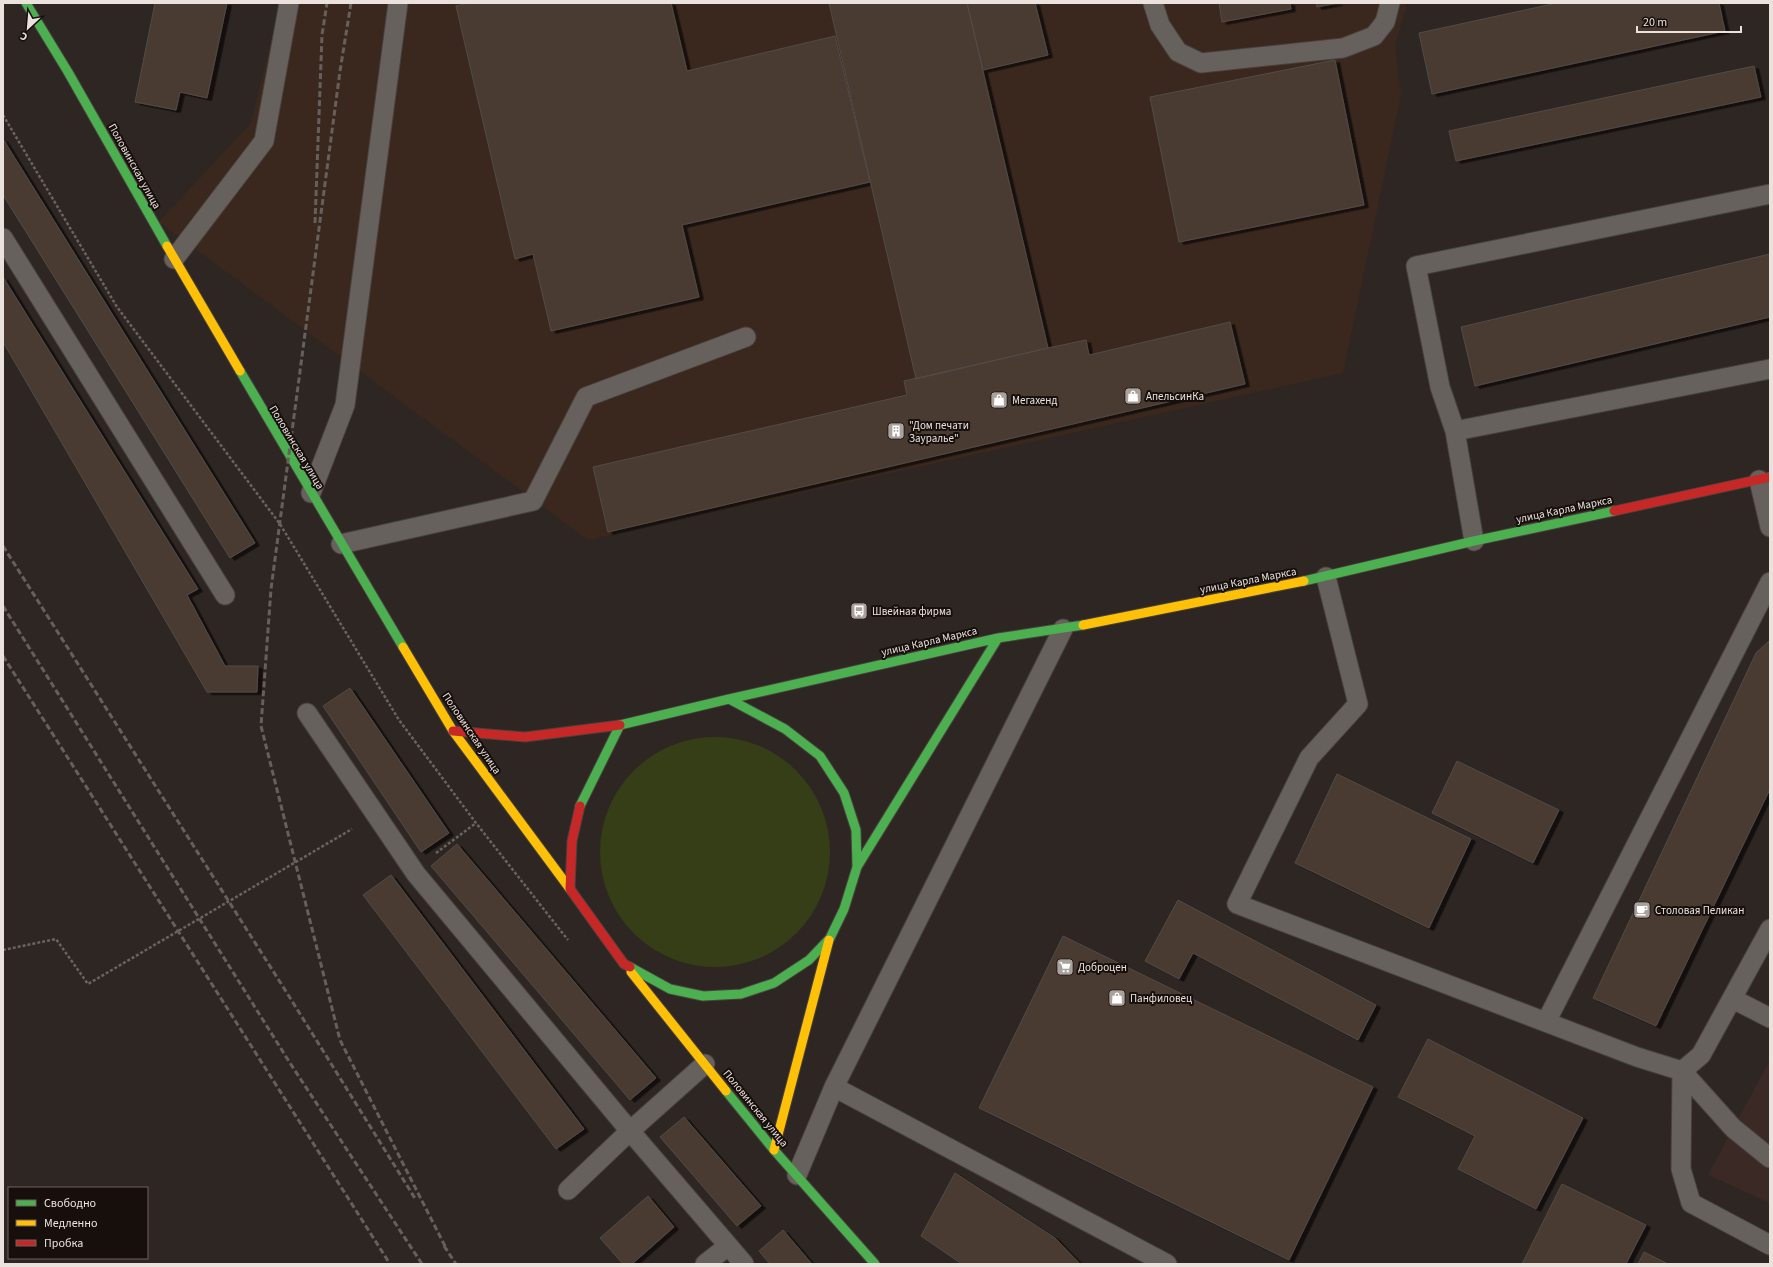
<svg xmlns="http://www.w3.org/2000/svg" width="1773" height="1267" font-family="'Source Sans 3',sans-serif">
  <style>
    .built { fill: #3a281e }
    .education { fill: #3b2925 }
    .green { fill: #363e17 }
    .building { fill: #493b32; stroke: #524b47; filter: url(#shadow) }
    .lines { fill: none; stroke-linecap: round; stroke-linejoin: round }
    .lane-casing { stroke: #49413e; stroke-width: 21 }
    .fast-casing { stroke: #49413e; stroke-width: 11 }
    .slow-casing { stroke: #49413e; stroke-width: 11 }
    .jam-casing { stroke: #49413e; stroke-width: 11 }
    .path { stroke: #6a6360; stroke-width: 2.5; stroke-dasharray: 3 2; stroke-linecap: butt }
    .lane { stroke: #67615e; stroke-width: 19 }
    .fast { stroke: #4caf50; stroke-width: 9 }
    .slow { stroke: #ffc107; stroke-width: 9 }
    .jam { stroke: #c62828; stroke-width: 9 }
    .rail { stroke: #65605c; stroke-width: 3; stroke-dasharray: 6 3; stroke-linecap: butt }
    .labels { text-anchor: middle; stroke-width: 4; stroke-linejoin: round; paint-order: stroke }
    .street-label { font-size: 11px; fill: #ece2dd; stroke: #160f0c }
    .poi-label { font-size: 11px; fill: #ece2dd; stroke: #160f0c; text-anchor: start }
  </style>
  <defs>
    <filter id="shadow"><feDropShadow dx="4.5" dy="2.5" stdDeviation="0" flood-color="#0009"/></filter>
  </defs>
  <rect width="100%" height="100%" fill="#2e2622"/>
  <path class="built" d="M280,3H1406V8L1395,45L1401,95L1343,373L588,540L159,222L251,123Z"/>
  <path class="education" d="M1770,1060V1203L1708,1175Z"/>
  <path class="green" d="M600 852a115 115 0 1 1 230 0a115 115 0 1 1-230 0Z"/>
  <path class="building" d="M155,3H227L207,98L180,92L176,110L135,102Z
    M469,3H671L687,71L835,36L870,182L682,225L699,297L551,331L533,254L515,259L456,6Z
    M829,3H967L1048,348L916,379Z
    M967,3H1035L1048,55L983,70Z
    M1219,3H1290L1291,9L1222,22Z
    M1316,3H1338L1317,7Z
    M1557,3H1719L1725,31L1432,94L1419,33Z
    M1335,60L1364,205L1179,242L1150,97Z
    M1754,66L1761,97L1456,161L1449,131Z
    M3,139L255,543L230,558L3,195Z
    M1770,254V317L1475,386L1461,327Z
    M3,277L198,589L187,595L225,666H258L257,692H207L3,342Z
    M1230,322L1245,384L608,532L593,467L907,395L904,381L1048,348L1086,340L1089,355Z
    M1770,640V789L1656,1026L1593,998L1756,653Z
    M350,688L449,833L421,852L323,706Z
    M1457,761L1559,810L1533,863L1432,813Z
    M1337,774L1471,839L1429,928L1295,863Z
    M457,844L656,1078L630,1100L431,866Z
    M391,875L584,1129L556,1149L363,895Z
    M1178,900L1376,1005L1358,1040L1193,953L1179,979L1145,961Z
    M1063,936L1373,1087L1289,1260L979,1108Z
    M1428,1039L1583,1118L1536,1209L1458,1169L1475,1136L1398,1097Z
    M684,1117L761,1206L737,1226L660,1137Z
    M955,1173L1055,1238L1080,1264H962L921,1236Z
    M1562,1184L1646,1225L1626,1264H1522Z
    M648,1196L674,1227L632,1264H623L600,1238Z
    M783,1230L812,1264H770L759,1251Z
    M1644,1252L1668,1264H1638Z"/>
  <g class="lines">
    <defs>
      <path id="lane" d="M1153,3L1160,25L1178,52L1201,63L1343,48L1374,36L1385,22L1390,3
        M3,238L225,595
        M174,259L264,141L289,3
        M1455,431L1440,387L1416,266L1770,194
        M1759,480L1770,527
        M311,493L345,405L398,3
        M1474,541L1455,431L1770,369
        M341,544L533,501L586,397L746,337
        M1326,577L1358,704L1309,758L1237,904L1637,1057L1682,1071L1701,1055L1770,929
        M307,713L416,874L630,1131L744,1264
        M1733,999L1770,1018
        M1546,1022L1770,582
        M1682,1071L1681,1169L1691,1203L1770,1245
        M1682,1071L1733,1128L1770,1158
        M834,1087L1167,1264
        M797,1175L834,1087L1063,629
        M568,1190L630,1131L705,1064
        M705,1264L728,1246"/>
      <path id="fast" d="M26,3L68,72L167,246
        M240,371L403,647
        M1304,581L1474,541L1614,511
        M729,699L998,638L1083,625
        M580,806L620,725L729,699
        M857,867L998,638
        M630,967L670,989L703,996L741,994L774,983L809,960L830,938L844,909L857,867L856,830L844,793L820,756L785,729L729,699
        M726,1091L774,1150L875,1264"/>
      <path id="slow" d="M167,246L240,371
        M1083,625L1304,581
        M403,647L453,731L570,889
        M631,972L726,1091
        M774,1150L829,940"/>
      <path id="jam" d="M1614,511L1770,477
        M453,731L525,737L620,725
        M580,806L572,841L570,889L624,964L630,967"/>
    </defs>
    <use href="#lane" class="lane-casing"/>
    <use href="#fast" class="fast-casing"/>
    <use href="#slow" class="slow-casing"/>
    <use href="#jam" class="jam-casing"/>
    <path class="path" d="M3,115L117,307L280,524L399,720L476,823L568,940
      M436,853L476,823
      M3,950L56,939L88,984L352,829"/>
    <use href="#lane" class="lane"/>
    <use href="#fast" class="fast"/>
    <use href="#slow" class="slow"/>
    <use href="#jam" class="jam"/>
    <path class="rail" d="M351,3L340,71L271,589L261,726L340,1040L447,1250
      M315,223L322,35L327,3
      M3,546L287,993L416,1200
      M3,606L290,1063L422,1264
      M3,656L390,1264
      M444,1246L456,1264"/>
  </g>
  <defs>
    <symbol id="shop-square" viewBox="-11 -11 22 22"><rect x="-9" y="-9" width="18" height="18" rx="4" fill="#aaa09c" stroke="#160f0c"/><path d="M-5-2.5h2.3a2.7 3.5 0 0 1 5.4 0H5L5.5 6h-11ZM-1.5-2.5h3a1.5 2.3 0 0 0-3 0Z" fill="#fff"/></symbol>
    <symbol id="building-square" viewBox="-11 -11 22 22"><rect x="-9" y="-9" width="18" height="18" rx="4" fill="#aaa09c" stroke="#160f0c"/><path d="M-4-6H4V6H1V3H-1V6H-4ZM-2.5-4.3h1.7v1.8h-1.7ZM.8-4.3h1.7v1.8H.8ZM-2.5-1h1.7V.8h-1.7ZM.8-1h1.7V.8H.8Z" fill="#fff"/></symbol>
    <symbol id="bus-square" viewBox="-11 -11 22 22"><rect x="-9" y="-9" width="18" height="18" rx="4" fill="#aaa09c" stroke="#160f0c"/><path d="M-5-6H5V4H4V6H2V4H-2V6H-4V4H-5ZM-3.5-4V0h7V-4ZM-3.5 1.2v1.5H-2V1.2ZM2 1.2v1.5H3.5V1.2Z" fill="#fff"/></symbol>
    <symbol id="cafe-square" viewBox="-11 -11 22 22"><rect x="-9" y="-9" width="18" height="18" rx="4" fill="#aaa09c" stroke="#160f0c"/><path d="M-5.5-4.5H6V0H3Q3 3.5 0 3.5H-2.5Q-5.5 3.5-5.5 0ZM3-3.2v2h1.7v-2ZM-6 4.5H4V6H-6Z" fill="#fff"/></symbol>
    <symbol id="supermarket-square" viewBox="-11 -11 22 22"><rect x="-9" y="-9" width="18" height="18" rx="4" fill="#aaa09c" stroke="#160f0c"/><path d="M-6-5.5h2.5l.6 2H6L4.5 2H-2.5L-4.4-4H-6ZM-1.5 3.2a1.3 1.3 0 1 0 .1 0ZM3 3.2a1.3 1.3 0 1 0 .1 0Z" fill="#fff"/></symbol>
  </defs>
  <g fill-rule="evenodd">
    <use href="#shop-square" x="1123" y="386" width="20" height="20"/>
    <use href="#shop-square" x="989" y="390" width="20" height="20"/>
    <use href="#building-square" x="886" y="421" width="20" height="20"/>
    <use href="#bus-square" x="849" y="601" width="20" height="20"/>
    <use href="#cafe-square" x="1632" y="900" width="20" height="20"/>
    <use href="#supermarket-square" x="1055" y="957" width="20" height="20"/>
    <use href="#shop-square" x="1107" y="988" width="20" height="20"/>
  </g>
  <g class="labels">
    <g class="street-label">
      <text transform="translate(135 166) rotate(61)" y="4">Половинская улица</text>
      <text transform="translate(297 447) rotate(59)" y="4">Половинская улица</text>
      <text transform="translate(1564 509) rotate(-12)" y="4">улица Карла Маркса</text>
      <text transform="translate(1248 580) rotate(-11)" y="4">улица Карла Маркса</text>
      <text transform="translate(929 641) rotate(-13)" y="4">улица Карла Маркса</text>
      <text transform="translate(472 733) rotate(56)" y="4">Половинская улица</text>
      <text transform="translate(756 1108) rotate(51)" y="4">Половинская улица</text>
    </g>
    <g class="poi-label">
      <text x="1146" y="400">АпельсинКа</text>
      <text x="1012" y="404">Мегахенд</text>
      <text x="909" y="429">"Дом печати<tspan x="909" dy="13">Зауралье"</tspan></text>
      <text x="872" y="615">Швейная фирма</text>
      <text x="1655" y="914">Столовая Пеликан</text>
      <text x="1078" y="971">Доброцен</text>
      <text x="1130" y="1002">Панфиловец</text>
    </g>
  </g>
  <rect width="1773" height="1267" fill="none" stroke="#ece2dd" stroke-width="8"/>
  <rect x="8" y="1187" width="140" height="72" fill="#160f0c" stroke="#6c6360"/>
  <rect x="16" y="1200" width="20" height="6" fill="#4caf50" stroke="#6c6360"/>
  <text x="44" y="1207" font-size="12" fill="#ece2dd">Свободно</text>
  <rect x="16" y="1220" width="20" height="6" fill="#ffc107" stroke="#6c6360"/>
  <text x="44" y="1227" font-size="12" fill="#ece2dd">Медленно</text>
  <rect x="16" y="1240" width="20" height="6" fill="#c62828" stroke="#6c6360"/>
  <text x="44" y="1247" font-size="12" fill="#ece2dd">Пробка</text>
  <g transform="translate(28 28) rotate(206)" stroke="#160f0c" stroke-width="3" paint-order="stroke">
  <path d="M0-3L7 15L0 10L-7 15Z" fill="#ece2dd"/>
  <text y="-6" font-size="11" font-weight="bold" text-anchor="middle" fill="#ece2dd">С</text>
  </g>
  <path d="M1637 26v6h104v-6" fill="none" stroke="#ece2dd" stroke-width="2"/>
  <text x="1643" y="26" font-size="12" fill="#ece2dd" stroke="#160f0c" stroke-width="3" paint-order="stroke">20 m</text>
</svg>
